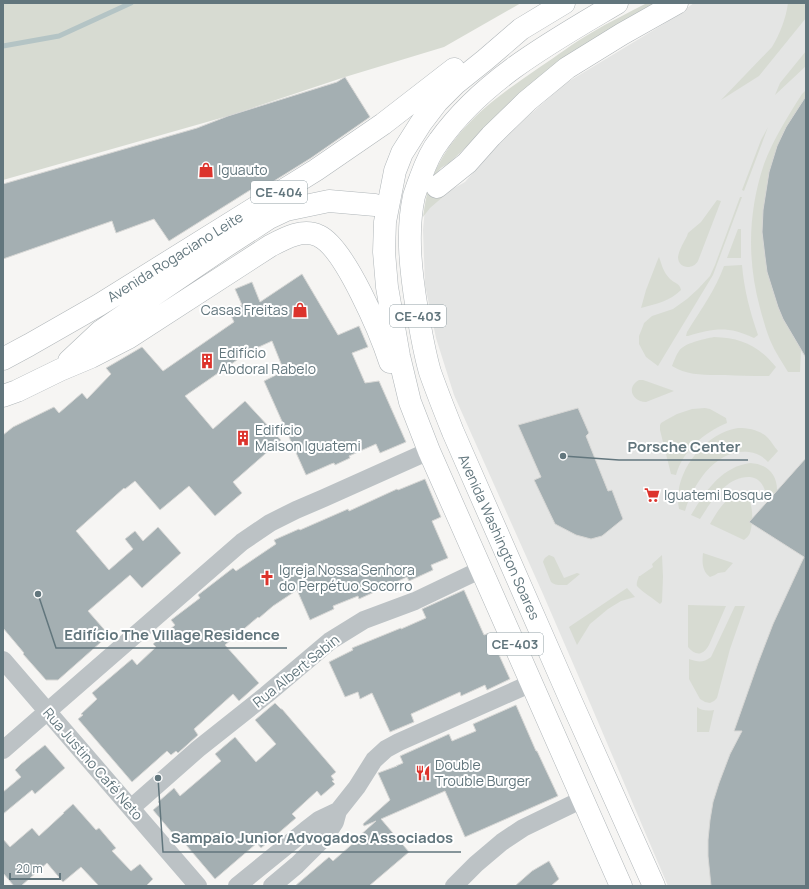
<svg xmlns="http://www.w3.org/2000/svg" width="809" height="889" font-family="Manrope,sans-serif">
  <style>
    .built { fill: #e4e5e4 }
    .green { fill: #d7dbd2 }
    .lines { fill: none; stroke-linecap: round; stroke-linejoin: round }
    .stream { stroke: #b4c4c5; stroke-width: 5 }
    .building { fill: #a4afb2; stroke: #d7d7d5 }
    .primary-casing { stroke: #b0b6b9; stroke-width: 23 }
    .street { stroke: #bcc2c5; stroke-width: 18 }
    .primary { stroke: #fff; stroke-width: 22 }
    .labels { text-anchor: middle; stroke-width: 4; stroke-linejoin: round; paint-order: stroke }
    .shield { fill: #fff; stroke: #919fa4; stroke-width: 1 }
    .shield-label { font-size: 13px; font-weight: bold; fill: #62767d }
    .poi-label { font-size: 14px; fill: #62767d; stroke: #fff; text-anchor: start }
    .street-label { font-size: 14px; fill: #62767d; stroke: #fff }
    .leader { fill: none; stroke: #62767d; stroke-width: 1.5 }
    .callout-dot { fill: #62767d; stroke: #fff; stroke-width: 1.5 }
    .callout-label { font-size: 15px; text-anchor: middle; font-weight: bold; fill: #62767d; stroke: #fff; stroke-width: 4; stroke-linejoin: round; paint-order: stroke }
  </style>
  <rect width="100%" height="100%" fill="#f6f5f3"/>
  <path class="built" d="M694,3H806V886H668L581,682L543,594L454,395L436,338L425,285L423,230L425,208L442,195L465,182L490,153L526,118L566,83L662,25Z"/>
  <path class="green" d="M3,3H521L444,47L345,77L228,116L3,180Z
    M647,3H657L487,126L460,153L449,163L441,168L434,176L448,191L452,189L430,208L423,217C425,204 427,189 433,176C455,126 496,97 540,67C557,56 573,43 591,33C609,22 628,13 647,3Z
    M788,3H806V18L759,76L721,100L772,47C780,34 786,18 788,3Z
    M806,51V66L775,95L780,83Z
    M806,90V99L769,172L763,210L762,232L765,257L767,272L778,307L783,319L801,349L800,372H788C782,362 775,352 770,340C766,330 763,319 760,308C747,260 748,212 764,164C773,140 788,116 802,94Z
    M768,127L744,191L742,190L761,140Z
    M740,197H742L713,275L658,366L646,357L639,344V336L643,326L644,323L652,316L673,309L687,299L698,289L710,276L715,265Z
    M717,200L721,201L698,261C693,270 678,269 678,257C679,250 684,242 687,236L688,233L701,222Z
    M738,229H741V258H727Z
    M659,257C662,265 663,272 670,279C674,283 680,283 681,290C670,301 656,304 641,308L646,290L658,259Z
    M742,265C744,289 750,312 758,335L754,338C729,326 714,328 688,336H686L687,332C700,311 716,289 724,266Z
    M714,337C741,338 758,345 776,367L769,376C754,376 739,376 725,375C707,375 688,376 672,366C674,361 676,355 679,351C684,343 704,339 714,337Z
    M639,380H643L646,381L674,391L646,402C632,402 626,387 639,380Z
    M705,408L710,409L726,418L727,423C705,432 683,450 676,475L671,474L660,430V425L661,423L666,420L677,414L692,409Z
    M738,428C749,428 760,430 768,438C772,442 774,447 778,451L768,462C763,456 756,453 749,452C716,448 693,484 685,511L679,509C672,474 704,433 738,428Z
    M750,463C768,464 778,475 777,493L766,494C764,486 760,478 750,477C726,476 711,502 700,519L691,515C705,492 721,467 750,463Z
    M736,494C736,494 742,494 742,494C755,497 753,524 750,533C749,536 746,538 744,540L710,524C717,512 723,501 736,494Z
    M703,553L733,563L725,572L718,573L715,575L710,577C702,571 702,562 703,553Z
    M549,555L554,557L564,578L577,573L580,574L567,585C561,585 555,586 551,582L543,562C544,558 546,557 549,555Z
    M662,555L663,577L662,602L660,604C655,600 640,590 637,586C636,583 638,579 639,576H640L653,567L652,564Z
    M627,588L635,597L621,601L608,609L590,624L577,645L569,627Z
    M688,605L726,606L709,645C703,656 695,656 688,647Z
    M735,606H745L730,649L717,698L714,701L710,703L705,702L700,699L689,679V659C698,662 703,663 711,657Z
    M697,707C702,711 708,711 714,710L709,732H697Z"/>
  <g class="lines">
    <path class="stream" d="M3,46L59,36L131,3"/>
  </g>
  <path class="building" d="M345,77L370,117L311,158L266,186L263,182L169,241L154,219L116,233L112,221L3,259V184L197,128L228,116L337,82Z
    M806,96V358L783,319L778,307L767,272L765,257L762,232L763,210L769,172L777,146L786,127Z
    M302,274L338,335L359,326L368,347L352,353L365,383L379,381L406,442L380,453L376,444L349,456L350,458L335,465L334,463L331,464L306,475L264,381L284,371L272,341L250,351L185,396L213,429L245,401L281,440L233,482L242,493L215,516L189,486L160,510L135,481L125,489L124,488L76,531L109,570L133,549L125,539L135,531L143,541L158,527L181,553L142,588L130,575L88,611L109,635L58,680H46L23,654L24,653L3,628V435L13,427L54,407L59,413L82,393L87,399L111,374L106,368L142,347L163,371L234,322L229,311L242,305L235,289L252,282L260,302Z
    M578,408L589,433L586,436L608,491L612,490L623,519L602,536L591,539L576,535L555,524L534,480L541,477L518,425Z
    M806,458V886H711L708,856V840L710,820L713,802L719,783L730,754L742,731H734L758,663L773,624L804,557L749,522Z
    M425,479L441,517L432,521L448,558L431,565L433,570L409,581L407,577L359,599L358,596L333,606L334,609L310,620L297,590L273,606L259,618L258,617L225,645L259,683L239,701L233,694L194,729L198,735L178,753L176,751L171,755L167,751L132,782L78,719L83,715L81,714L97,699L92,693L132,659L137,665L156,647L153,644L175,625L171,620L200,598L198,595L233,568L236,571L276,544L274,540L299,529L300,530L348,509L349,511L397,489L398,490Z
    M464,590L484,635L489,633L510,679L487,690L485,685L461,696L460,692L411,714L414,722L390,732L372,693L360,699L358,692L345,697L329,662L353,650L352,648L401,628V629L426,618L422,609Z
    M275,703L281,709H282L336,772L331,776L334,780L332,781L335,784L321,796L317,791L292,814L296,818L261,848L257,843L215,879L181,839L179,841L153,810L160,804L158,802L174,788L180,796L221,761L215,754L235,737L256,762L276,744L255,720Z
    M516,705L536,751H537L558,796L465,837L445,791L381,819L409,852L369,886H295L329,857L333,861L358,839L357,838L376,821L364,826L363,824L390,800L378,773L397,766H396L403,763L400,756L449,734L452,741L476,731L473,724Z
    M45,745L65,768L35,794L32,790L3,814V792L21,777L15,770L21,764Z
    M73,804L96,830L99,828L116,848L112,851L131,871L140,864L153,879L146,886H99L81,867L63,882L47,863L21,886H14L3,873V839L10,847L32,828L39,836L64,813H63Z
    M549,861L559,879L551,886H515L532,871Z"/>
  <g class="lines">
    <defs>
      <path id="primary" d="M564,3L521,29L485,60L455,84L437,102L421,123L402,153L395,171L385,222L384,252L387,287L399,356L410,402L429,451L621,886
        M617,3C553,41 483,79 439,141C430,152 425,165 420,179C418,184 416,190 414,196C406,233 411,273 417,310C421,331 424,352 430,372C437,392 445,412 453,432L571,701L654,886
        M437,187L467,163L491,136L527,101L567,68L622,34L677,3
        M3,359L29,345L99,305L316,170L383,124L454,69
        M69,361L101,331L226,246L269,218L286,210L329,201L375,205
        M3,396L17,391L60,370L91,357L128,338L270,246C285,238 303,228 319,236C345,248 381,334 390,362"/>
    </defs>
    <use href="#primary" class="primary-casing"/>
    <path class="street" d="M3,660L198,886
      M3,750L242,542L270,523L296,510L324,498L429,451
      M131,808L198,749L266,695L330,641L364,620L415,601L482,569
      M237,886L306,830L319,820L338,811
      M272,886L297,865L322,840L329,831L335,822L338,811L357,787L374,760L386,749L399,742L532,683
      M454,886L476,864L502,842L523,828L583,799"/>
    <use href="#primary" class="primary"/>
  </g>
  <defs>
    <symbol id="shop-bare" viewBox="-9 -9 18 18"><path d="M-5-2.5h2.3a2.7 3.5 0 0 1 5.4 0H5L5.5 6h-11ZM-1.5-2.5h3a1.5 2.3 0 0 0-3 0Z" fill="#dc332c" stroke="#fff" stroke-width="2.5" paint-order="stroke"/></symbol>
    <symbol id="building-bare" viewBox="-9 -9 18 18"><path d="M-4-6H4V6H1V3H-1V6H-4ZM-2.5-4.3h1.7v1.8h-1.7ZM.8-4.3h1.7v1.8H.8ZM-2.5-1h1.7V.8h-1.7ZM.8-1h1.7V.8H.8Z" fill="#dc332c" stroke="#fff" stroke-width="2.5" paint-order="stroke"/></symbol>
    <symbol id="supermarket-bare" viewBox="-9 -9 18 18"><path d="M-6-5.5h2.5l.6 2H6L4.5 2H-2.5L-4.4-4H-6ZM-1.5 3.2a1.3 1.3 0 1 0 .1 0ZM3 3.2a1.3 1.3 0 1 0 .1 0Z" fill="#dc332c" stroke="#fff" stroke-width="2.5" paint-order="stroke"/></symbol>
    <symbol id="church-bare" viewBox="-9 -9 18 18"><path d="M-1.2-6h2.4v3.5h3.3v2.4h-3.3V6h-2.4V-.1h-3.3v-2.4h3.3Z" fill="#dc332c" stroke="#fff" stroke-width="2.5" paint-order="stroke"/></symbol>
    <symbol id="restaurant-bare" viewBox="-9 -9 18 18"><path d="M-5-6h1v4h1v-4h1v4h1v-4h1v5L-1.5 .5V6h-2V.5L-5-1ZM5-6V6H3V1.5H1.5Q1.5-4 5-6Z" fill="#dc332c" stroke="#fff" stroke-width="2.5" paint-order="stroke"/></symbol>
  </defs>
  <g fill-rule="evenodd">
    <use href="#shop-bare" x="195" y="159" width="22" height="22"/>
    <use href="#shop-bare" x="289" y="299" width="22" height="22"/>
    <use href="#building-bare" x="196" y="350" width="22" height="22"/>
    <use href="#building-bare" x="232" y="427" width="22" height="22"/>
    <use href="#supermarket-bare" x="641" y="484" width="22" height="22"/>
    <use href="#church-bare" x="256" y="567" width="22" height="22"/>
    <use href="#restaurant-bare" x="412" y="762" width="22" height="22"/>
  </g>
  <g class="labels">
    <g class="shield">
      <rect x="251" y="181" width="56" height="22" rx="3"/>
      <rect x="390" y="305" width="56" height="22" rx="3"/>
      <rect x="487" y="633" width="56" height="22" rx="3"/>
    </g>
    <g class="shield-label">
      <text x="279" y="197">CE-404</text>
      <text x="418" y="321">CE-403</text>
      <text x="515" y="649">CE-403</text>
    </g>
    <g class="poi-label">
      <text x="218" y="175">Iguauto</text>
      <text x="288" y="315" text-anchor="end">Casas Freitas</text>
      <text x="219" y="358">Edifício<tspan x="219" dy="16">Abdoral Rabelo</tspan></text>
      <text x="255" y="435">Edifício<tspan x="255" dy="16">Maison Iguatemi</tspan></text>
      <text x="664" y="500">Iguatemi Bosque</text>
      <text x="279" y="575">Igreja Nossa Senhora<tspan x="279" dy="16">do Perpétuo Socorro</tspan></text>
      <text x="435" y="770">Double<tspan x="435" dy="16">Trouble Burger</tspan></text>
    </g>
    <g class="street-label">
      <text transform="translate(175 257) rotate(-32)" y="5">Avenida Rogaciano Leite</text>
      <text transform="translate(499 537) rotate(66)" y="5">Avenida Washington Soares</text>
      <text transform="translate(296 671) rotate(-39)" y="5">Rua Albert Sabin</text>
      <text transform="translate(93 764) rotate(49)" y="5">Rua Justino Café Neto</text>
    </g>
  </g>
  <path class="leader" d="M563 456L619 460H748M38 594L56 648H287M158 778L163 852H461"/>
  <g class="callout-dot">
    <circle cx="563" cy="456" r="4"/>
    <circle cx="38" cy="594" r="4"/>
    <circle cx="158" cy="778" r="4"/>
  </g>
  <g class="callout-label">
    <text x="684" y="452">Porsche Center</text>
    <text x="172" y="640">Edifício The Village Residence</text>
    <text x="312" y="843">Sampaio Junior Advogados Associados</text>
  </g>
  <rect width="809" height="889" fill="none" stroke="#62767d" stroke-width="8"/>
  <path d="M10 873v6h50v-6" fill="none" stroke="#62767d" stroke-width="2"/>
  <text x="16" y="873" font-size="12" fill="#62767d" stroke="#ffffff" stroke-width="3" paint-order="stroke">20 m</text>
</svg>
